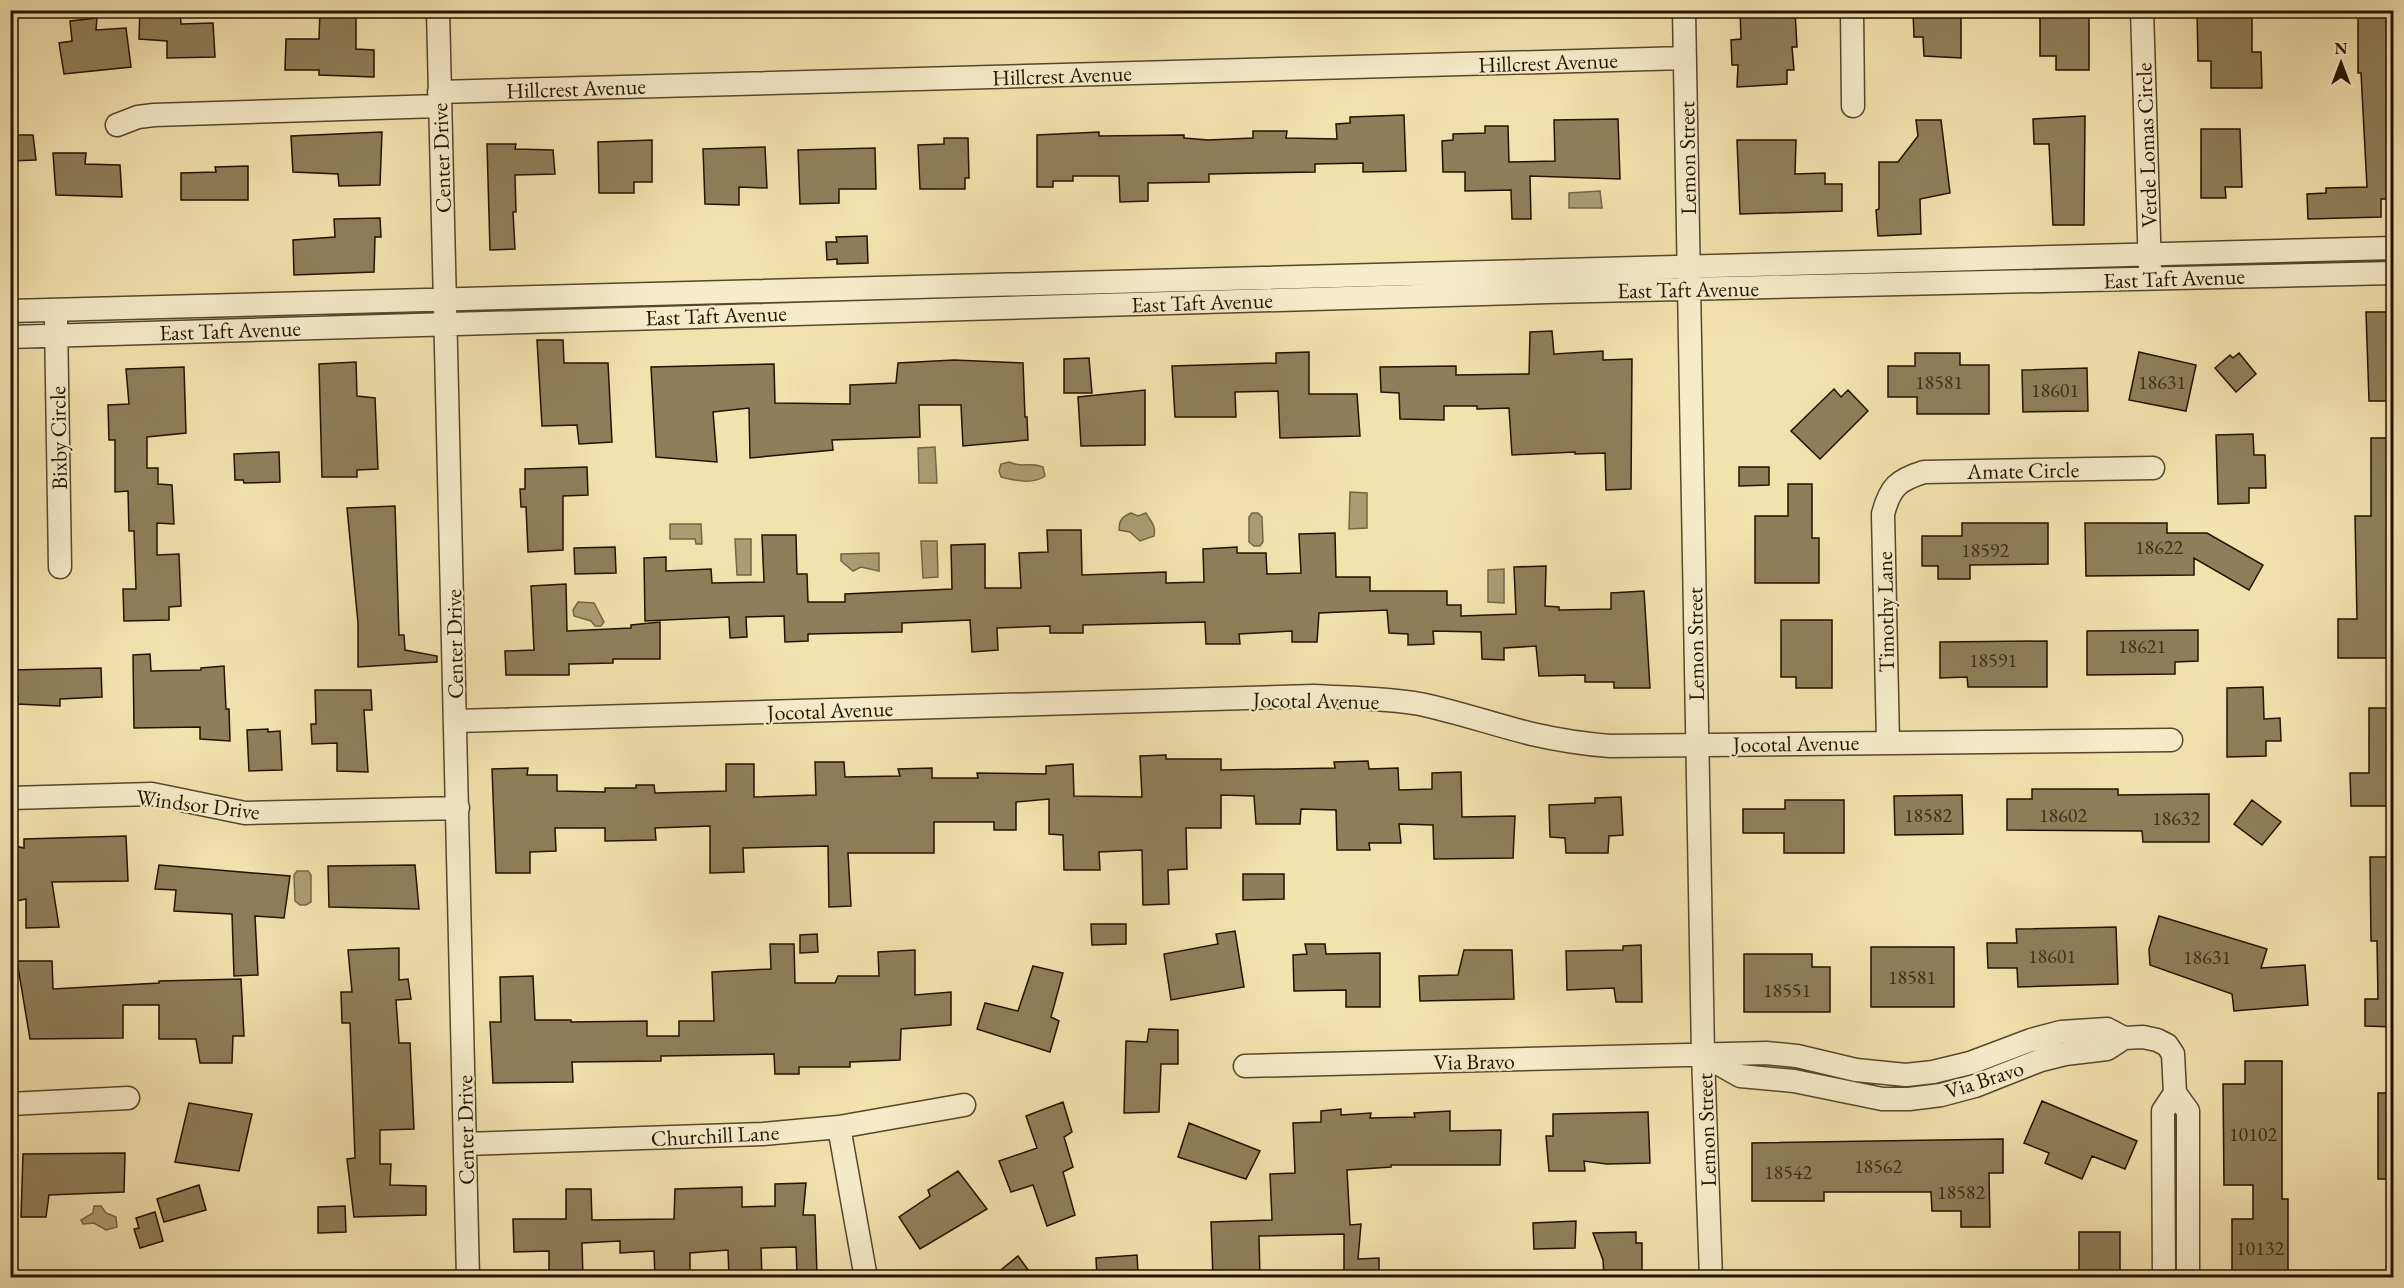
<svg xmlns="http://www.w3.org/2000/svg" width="2404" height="1288" font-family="'EB Garamond',serif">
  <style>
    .water { fill: #ab9c73; stroke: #746545; stroke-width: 1.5 }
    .building { fill: #8e7f5a; stroke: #221300; stroke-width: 1.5 }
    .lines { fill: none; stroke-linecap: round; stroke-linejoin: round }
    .minor-casing { stroke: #56472c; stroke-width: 25 }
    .minor { stroke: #f7ecca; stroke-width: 22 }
    .labels { text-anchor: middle; stroke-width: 4.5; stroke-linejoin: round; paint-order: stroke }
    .number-label { font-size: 20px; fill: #3d2e16 }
    .street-label { font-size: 22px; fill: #221300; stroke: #f7ecca }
  </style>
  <rect width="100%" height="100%" fill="#f2e2ae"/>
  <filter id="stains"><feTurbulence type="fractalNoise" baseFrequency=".00333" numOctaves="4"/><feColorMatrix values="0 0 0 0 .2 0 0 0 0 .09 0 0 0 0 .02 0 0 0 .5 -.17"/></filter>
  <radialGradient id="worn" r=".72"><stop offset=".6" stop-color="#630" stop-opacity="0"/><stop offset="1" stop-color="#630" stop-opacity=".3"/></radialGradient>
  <path class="water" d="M1600,191L1602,208H1569V193Z
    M935,447L937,483H919L918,448Z
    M1009,462C1025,469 1029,461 1043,467L1045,476C1034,484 1015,481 1001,477L999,471L1001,464Z
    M1350,492L1367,493V528L1349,529Z
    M1131,513L1138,516L1146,513C1151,522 1156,525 1154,536L1140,541L1130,532L1119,530C1119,520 1122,517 1131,513Z
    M1252,513H1258L1262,517L1263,542L1260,546H1254L1249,542V517Z
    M670,524H701L702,544H696L695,539H670Z
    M735,539H751V575H737Z
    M921,541H937L938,577L923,578Z
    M879,553V571L861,567L853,571L841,561V554Z
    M1504,569V603L1488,602V570Z
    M578,602L594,603L604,622L601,626H595L591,621L574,616L573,610Z
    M297,871H308L311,875V902L306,905H300L295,901L294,875Z
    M94,1206H101L106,1213L116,1217L117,1227L106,1230L94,1223L83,1224L81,1220L93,1213Z"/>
  <path class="building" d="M140,10H180L181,24L213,23L215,57L167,58V41L139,39Z
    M320,10H356V49L374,50V77L319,75V70H285L286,39H319Z
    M1740,10H1795L1797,47H1792L1794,70H1787V84L1737,87L1738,65H1732L1731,40L1741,39Z
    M1913,10H1961V58L1924,56L1923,37H1914Z
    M2040,10H2089V70H2056V56H2040Z
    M2197,10H2252V52H2261L2262,88H2211V61H2198Z
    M2358,10H2394V199H2381V217L2308,219L2307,194L2326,193V188L2367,187L2361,73H2358Z
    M97,18L96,30L126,28L131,67L64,74L59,43L72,41L70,21Z
    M1404,115L1406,171L1363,172V163L1315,164V172L1209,174V182L1148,183V201L1120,202L1119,176H1073V181H1053V187H1037V135L1099,132V136L1184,135V138L1208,140L1253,138V131H1287L1286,138L1337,139L1336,124L1350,123V117Z
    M2085,116L2084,225H2053L2049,144H2034L2033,119Z
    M1618,119L1620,179L1530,176L1531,219H1512L1511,190L1465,191V172H1443L1442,141L1453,140V134L1485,133V126H1508L1509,162L1555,161L1554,120Z
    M1916,120H1941L1950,193L1920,199L1921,234L1878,236L1876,210L1879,209V162H1898L1918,136Z
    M2201,129H2240L2242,187H2225L2226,198H2201Z
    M382,132L380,185L339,186L338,174L293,172L291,136Z
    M10,135H33L36,160L10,161Z
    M944,138H968L969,178H965V189H920L918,145L944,144Z
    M652,140V182H634V193H599L598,142Z
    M1737,140H1796L1795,174L1825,173V184H1842V211L1740,214Z
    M487,144H516L515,149L553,150L555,174L515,175L516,212H513L515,249L490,250Z
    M765,147L767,188L739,187V205L705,204L703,149Z
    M875,148L876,189H839V203L800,204L798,150Z
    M53,153H86L85,164L120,165L122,197L56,195Z
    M248,166V200H181V173L216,172L215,167Z
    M380,218L381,237H375L374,272L294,275L293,240L335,237L334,219Z
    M867,236L868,263L837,264V259L827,260L826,242H837L836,237Z
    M2366,312H2394V401H2369Z
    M1552,331L1554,354L1603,351V360L1632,359L1631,489L1606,490L1605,453L1575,454V452L1512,455L1509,408L1477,409V406H1444V420L1400,419L1399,393L1381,392L1380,367L1456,366V375L1529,374L1530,332Z
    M537,340H563L564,363H608L612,442L579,444L577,425L542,426Z
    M1309,352V394H1357L1360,436L1280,438L1278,391L1235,392L1236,417H1175L1172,366L1276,363V353Z
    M2139,352L2196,365L2186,411L2129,400Z
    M1915,353H1960V365H1989V414H1917V397H1888V366H1915Z
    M2239,353L2256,374L2236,392L2215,368L2230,355L2233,358Z
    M1089,358L1092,393H1064V359Z
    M954,360L1023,363L1025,417H1027L1028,440L963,446L961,405H919L920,437L832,440L833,450L750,458L749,408L713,412L717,462L656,457L651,367L774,364L775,403L850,404V385L896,383L898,363Z
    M356,362L357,396L375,398L378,469L357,470V477H322L319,364Z
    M184,367L186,433L147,437V468H158V484L172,485L174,524L157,523V555L179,554L181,606L169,607V620L124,621L123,589H136L134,531H129L128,491L115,492V440H109L108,405L129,404L126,369Z
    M2087,368L2088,411L2023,412L2022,370Z
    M1834,389L1841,397L1848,390L1868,411L1820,459L1791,431Z
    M1145,390V445L1081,446L1078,397Z
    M2253,434L2254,455H2265L2266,488H2249V503L2218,504L2216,435Z
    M2371,438H2394V658H2338V619H2357L2355,516H2371Z
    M279,452L280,482L244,483L243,480H235L234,454Z
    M587,467L588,495L563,496V550L528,552L526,507H521L520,489H525V469Z
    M1739,467H1769V485L1739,486Z
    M1788,484H1812V538H1819V583H1755V516H1788Z
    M395,506L399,635H404L405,650L437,656V662L358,667V623L347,508Z
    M1962,523H2048V564L1970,565V579H1938V566H1922V536H1962Z
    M2085,523H2167V533H2207L2263,565L2249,590L2194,558V575L2086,576Z
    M1047,530H1081L1082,575L1166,572V583L1204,582L1203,549L1237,547V553H1266L1267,574L1301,573L1299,534L1335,533L1336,577H1370V591H1447V605H1461V616L1516,614L1514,567L1546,566L1545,606L1559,607V610L1611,609V593L1644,591L1650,688H1614V682H1585V675L1539,676L1536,646L1504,648V660L1482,659L1481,632L1433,631L1434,644L1408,645V634L1389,633L1387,610L1319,613L1317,642H1292V631L1239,634L1240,644H1206L1205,622L1083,625V633H1050V626L997,628L998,650L972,652L970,620L902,623V632L808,634V641L785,642L784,616L746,617L747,637L730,638L729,617L645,621L644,558L666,557V571L711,569L712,583L764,582L762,535H796L797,574H807L808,602H845V594L952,589L951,545L985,544V588H1021L1019,553L1048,552Z
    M615,547L616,573L575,574L574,548Z
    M566,584L567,631L631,628V625L660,622V659H613V663L569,664V675H506L505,651L534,650L531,586Z
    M1781,620H1832V688H1796V677H1781Z
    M2198,630V661L2175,662V674L2087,675V631Z
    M2047,641V687H1968L1967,677L1940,678V642Z
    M150,654L151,671L201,670V668L224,666L226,709H229L230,741L200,739V727L134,728L133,655Z
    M101,668L102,697L60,699V706L17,704L18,697L10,698V670Z
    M2263,687L2264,719L2280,718L2281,741H2266V756L2227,757V688Z
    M315,690H371L372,710H364L368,772L337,771V743L312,744L311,724H316Z
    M2369,708H2394V806H2351L2350,773H2369Z
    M268,729V732L280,731L282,770L249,771L247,730Z
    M1166,755V759H1221V770L1335,768L1334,762L1368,761L1369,769L1398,768L1399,790L1432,789V773L1461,772L1462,817L1515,816L1513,858L1434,859L1433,825L1399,824L1401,843H1369L1370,850H1337L1336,810L1301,809L1300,824H1256L1254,796L1221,795V828H1186L1187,869L1168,870L1169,904L1143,905L1142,850L1099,852L1100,870H1064L1063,835L1049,834V799L1016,802V830H994V822H934V853H848L851,906L829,907L828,846L743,848L744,872L710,873V826L655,828L656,840L605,841V828H555L556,851L530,852V873H496L492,769L528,768L527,775H557V791L605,792V788H636V785H654L655,793L726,791V764H754V797L816,795L815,762H844L845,777L900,776L898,769L932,768V778H978L977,773L1046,774V766L1073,764L1074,796L1142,797L1140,756Z
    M2032,789H2118V795L2209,794V842H2143L2142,831L2007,830V799H2032Z
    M1962,795L1963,834L1895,835L1894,796Z
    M1621,797L1623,835L1609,836L1608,853H1566L1565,838L1550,837L1549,805L1595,803V798Z
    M1785,800H1844V853H1784V833H1743V809H1785Z
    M2252,800L2281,822L2262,845L2234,824Z
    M126,836L128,881L52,882L59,927L26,928V899L16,901L15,846L24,848V839Z
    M2370,857H2394V1027L2365,1026V999H2378L2377,941H2371Z
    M159,865L290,876L284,918L255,916L258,975L234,976L232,914L174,911L176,890L155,889Z
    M415,865L419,909L329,907L328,866Z
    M1243,874H1284V899L1243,900Z
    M2159,916L2267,949L2261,968L2305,965L2308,1005L2234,1011L2232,994L2150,965L2149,949Z
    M1091,924H1126V944L1092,945Z
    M2116,927L2118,984L2018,987L2017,968H1988L1987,943H2017L2016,929Z
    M1235,931L1244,987L1171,1000L1164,954L1218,944L1216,934Z
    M817,934L818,952L800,953V935Z
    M770,944H794L795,983H835L838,976H879L878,952L915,950V995L951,992V1025L901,1029L900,1060L850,1062V1067H799V1074H775L774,1054L661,1056V1061L572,1062L573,1082L493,1083L490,1022H501L500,977L533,976L535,1020H571V1022L647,1021V1036H679V1021H714L712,972L771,969Z
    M1305,944H1325L1326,954L1380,953V1007H1346V990L1294,991L1293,955L1307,954Z
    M1641,945L1642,1002H1616L1614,988L1567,990L1566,951L1623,950V946Z
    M1871,947H1954V1007H1871Z
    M399,948V980L408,979L411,999L396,1000L399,1043H410L414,1129L380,1130V1164H391L390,1185L426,1186V1215L354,1217L347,1159L355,1158L350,1023H342L341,992H352L348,950Z
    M1464,950H1512L1514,999L1420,1001L1419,976L1458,975Z
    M1744,954H1812V967H1830V1012H1744Z
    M17,961H52L53,989L159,983V981L241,979L244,1036H233L232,1063H200L196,1039H159V1005H123V1038L30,1039Z
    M1033,966L1063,973L1051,1017L1059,1021L1050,1052L977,1029L985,1003L1018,1011Z
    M1149,1029L1178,1030V1064H1161L1159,1112L1124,1113L1126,1041L1147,1042Z
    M2245,1061H2282V1199H2288V1278H2232V1219H2253V1185H2224L2223,1084H2245Z
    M2378,1093H2394V1179H2378Z
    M2042,1101L2137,1141L2125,1169L2092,1156L2082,1179L2045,1163L2049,1153L2024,1143Z
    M1063,1102L1072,1132L1064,1137L1073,1167L1063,1172L1075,1215L1047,1226L1033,1185L1011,1192L999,1161L1037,1148L1026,1116Z
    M189,1103L252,1114L239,1171L175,1162Z
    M1341,1109V1115L1371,1113L1370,1118L1415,1117L1414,1113L1450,1111V1131L1501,1130L1500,1165H1391V1167L1347,1170L1350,1225L1361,1224L1358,1259L1379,1258V1278H1344V1234L1259,1236L1260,1278H1213L1211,1222L1272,1220L1270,1174L1295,1173L1293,1123L1321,1122V1111Z
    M1648,1112L1650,1163L1607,1164L1584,1161L1585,1171H1549L1546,1136H1553V1114Z
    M1189,1123L1260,1151L1246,1179L1178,1157Z
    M2003,1139V1173H1989L1990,1227H1961V1211H1932L1931,1192H1824V1201H1752V1143Z
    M125,1153L124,1192L49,1195L46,1217H21L23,1154Z
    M958,1171L987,1209L920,1249L899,1217L930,1196L928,1190Z
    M806,1183L803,1215H815L817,1274H797L796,1247L761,1248L762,1278H729L728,1250L690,1253V1278H655L654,1251L620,1253V1241L582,1243L583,1278H549V1251L514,1252L513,1219H566V1189H591L592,1220L674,1219L675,1189L742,1187V1207L775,1206V1184Z
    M199,1185L206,1210L164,1222L157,1199Z
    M345,1206L346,1232L318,1233V1207Z
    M155,1212L163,1241L140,1248L134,1229L139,1228L136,1218Z
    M1576,1221L1575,1248L1534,1249L1533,1223Z
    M1636,1232V1243H1642V1274L1604,1275L1603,1260L1593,1233Z
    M2079,1232H2120V1278H2079Z
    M1137,1255L1138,1273H1131V1278H1097L1096,1258Z
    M1018,1256L1034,1278H991Z"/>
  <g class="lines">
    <defs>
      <path id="minor" d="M438,10L468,1278
        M1684,10L1703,1055L1711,1278
        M1852,10L1853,106
        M2142,10L2150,270
        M439,92L1685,58
        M117,125L138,117L154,115L439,106
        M10,311L2394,248
        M56,320L60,567
        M10,337L1548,292L2394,273
        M456,721L1314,696C1349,698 1385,698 1420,704C1458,712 1495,725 1532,734C1558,740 1584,744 1610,746L2171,740
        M1888,742L1883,514C1890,487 1898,480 1924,472L2153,468
        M10,798L152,794L245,813L458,808
        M1703,1055L1740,1076L1794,1081L1882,1099H1909L1941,1095L1975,1086L2041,1060L2065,1054L2107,1049L2124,1038L2143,1037L2157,1040L2167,1045L2173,1054L2175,1093
        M1245,1066L1766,1053L1797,1056L1856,1070L1906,1075L1933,1072L1970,1063L2031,1040L2061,1032L2107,1029L2124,1038
        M10,1104L128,1098
        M839,1127L866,1278
        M465,1144L763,1134L839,1127L964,1105
        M2164,1278L2163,1111L2175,1093L2188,1111V1278"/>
    </defs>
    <use href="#minor" class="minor-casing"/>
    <use href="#minor" class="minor"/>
  </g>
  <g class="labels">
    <g class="number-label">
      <text x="1939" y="389">18581</text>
      <text x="2162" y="389">18631</text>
      <text x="2055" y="397">18601</text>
      <text x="2159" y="554">18622</text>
      <text x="1985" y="557">18592</text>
      <text x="2142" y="653">18621</text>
      <text x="1993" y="667">18591</text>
      <text x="1928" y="822">18582</text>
      <text x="2063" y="822">18602</text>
      <text x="2176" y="825">18632</text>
      <text x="2052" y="963">18601</text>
      <text x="2207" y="964">18631</text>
      <text x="1912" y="984">18581</text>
      <text x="1787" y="997">18551</text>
      <text x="2253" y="1141">10102</text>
      <text x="1878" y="1173">18562</text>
      <text x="1788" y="1179">18542</text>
      <text x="1961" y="1199">18582</text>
      <text x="2260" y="1255">10132</text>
    </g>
    <g class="street-label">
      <text transform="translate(1548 62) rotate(-2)" y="8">Hillcrest Avenue</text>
      <text transform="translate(1062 75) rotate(-2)" y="8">Hillcrest Avenue</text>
      <text transform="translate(576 88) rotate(-2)" y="8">Hillcrest Avenue</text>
      <text transform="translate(2146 145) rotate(-92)" y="8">Verde Lomas Circle</text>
      <text transform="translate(441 158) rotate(-92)" y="8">Center Drive</text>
      <text transform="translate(1687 158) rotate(-91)" y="8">Lemon Street</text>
      <text transform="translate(2174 278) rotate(-2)" y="8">East Taft Avenue</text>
      <text transform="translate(1688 289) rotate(-1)" y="8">East Taft Avenue</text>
      <text transform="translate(1202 302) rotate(-2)" y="8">East Taft Avenue</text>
      <text transform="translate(716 315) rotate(-2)" y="8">East Taft Avenue</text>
      <text transform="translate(230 330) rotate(-2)" y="8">East Taft Avenue</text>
      <text transform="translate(58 438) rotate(-91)" y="8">Bixby Circle</text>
      <text transform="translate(2023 470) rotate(-1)" y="8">Amate Circle</text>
      <text transform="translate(1885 612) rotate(-91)" y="8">Timothy Lane</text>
      <text transform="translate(454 644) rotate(-91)" y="8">Center Drive</text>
      <text transform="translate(1695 644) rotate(-91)" y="8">Lemon Street</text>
      <text transform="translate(1316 700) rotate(1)" y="8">Jocotal Avenue</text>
      <text transform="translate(830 710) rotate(-2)" y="8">Jocotal Avenue</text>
      <text transform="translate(1796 743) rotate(-1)" y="8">Jocotal Avenue</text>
      <text transform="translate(198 804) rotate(7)" y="8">Windsor Drive</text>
      <text transform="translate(1474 1061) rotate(-1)" y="8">Via Bravo</text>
      <text transform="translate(1984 1079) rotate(-18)" y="8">Via Bravo</text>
      <text transform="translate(465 1130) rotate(-91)" y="8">Center Drive</text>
      <text transform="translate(1706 1130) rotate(-92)" y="8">Lemon Street</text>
      <text transform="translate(715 1135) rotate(-3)" y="8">Churchill Lane</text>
    </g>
  </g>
  <rect width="2404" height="1288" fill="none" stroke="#f2e2ae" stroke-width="36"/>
  <rect x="12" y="12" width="2380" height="1264" fill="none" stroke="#221300" stroke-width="3"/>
  <rect x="18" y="18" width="2368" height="1252" fill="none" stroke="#221300" stroke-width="1.5"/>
  <g transform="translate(2341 63)" stroke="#f7ecca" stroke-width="4.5" paint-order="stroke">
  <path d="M0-4.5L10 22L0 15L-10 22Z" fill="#221300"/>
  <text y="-9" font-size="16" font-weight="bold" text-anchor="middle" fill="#221300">N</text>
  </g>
  <rect width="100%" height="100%" filter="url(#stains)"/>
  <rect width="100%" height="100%" fill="url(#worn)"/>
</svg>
